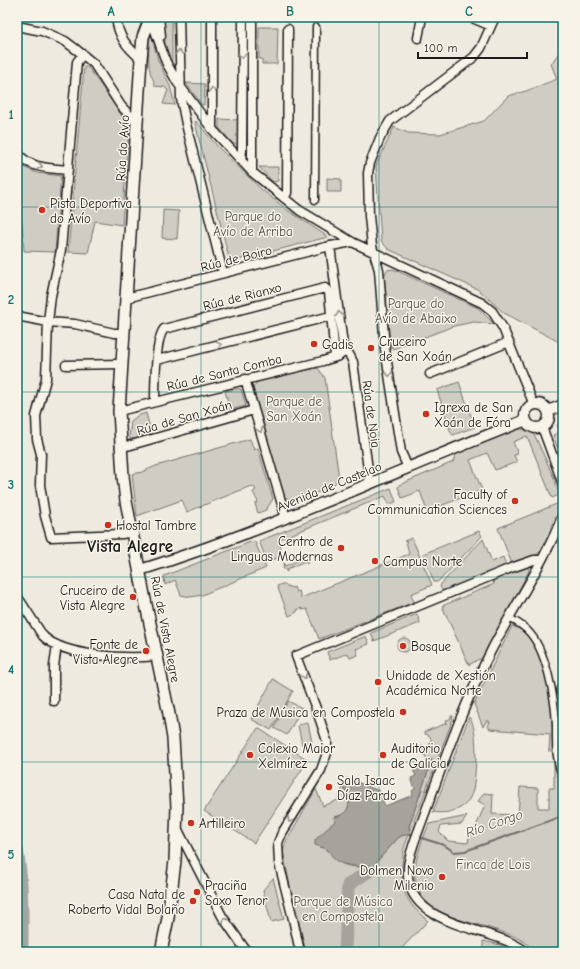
<svg xmlns="http://www.w3.org/2000/svg" width="580" height="969" font-family="'Comic Neue',sans-serif">
  <style>
    .green { fill: #cfccc3; stroke: #767470 }
    .water { fill: #a6a39d; stroke: #6f6d69 }
    .lines { fill: none; stroke-linecap: round; stroke-linejoin: round }
    .stream { stroke: #6f6d69; stroke-width: 2 }
    .river { stroke: #a6a39d; stroke-width: 13 }
    .pedestrian-casing { stroke: #1c1c1c; stroke-width: 9 }
    .minor-casing { stroke: #1c1c1c; stroke-width: 11 }
    .tertiary-casing { stroke: #1c1c1c; stroke-width: 13 }
    .secondary-casing { stroke: #1c1c1c; stroke-width: 14 }
    .pedestrian { stroke: #f7f3e8; stroke-width: 6 }
    .minor { stroke: #f7f3e8; stroke-width: 8 }
    .tertiary { stroke: #f7f3e8; stroke-width: 10 }
    .secondary { stroke: #f7f3e8; stroke-width: 11 }
    .oneway { stroke: #94928c }
    .grid { fill: none; stroke: #0f766e; stroke-width: 1; stroke-opacity: 0.55 }
    .poi-dot { fill: #c8321e; stroke: #f7f3e8; stroke-width: 1.5 }
    .labels { text-anchor: middle; stroke-width: 3; stroke-linejoin: round; paint-order: stroke }
    .street-label { font-size: 13px; fill: #1c1c1c; stroke: #f7f3e8 }
    .poi-label { font-size: 13px; fill: #1c1c1c; stroke: #f7f3e8; text-anchor: start }
    .park-label { font-size: 13px; fill: #52514e; stroke: #f7f3e8 }
    .water-label { font-size: 14px; font-style: italic; fill: #535250; stroke: #f7f3e8 }
    .district-label { font-size: 17px; font-weight: bold; fill: #1c1c1c; stroke: #f7f3e8 }
    .neatline { fill: none; stroke: #0f766e; stroke-width: 1.5 }
    .grid-label { font-size: 13px; text-anchor: middle; font-weight: bold; fill: #0f766e }
  </style>
  <rect width="100%" height="100%" fill="#eeeae0"/>
  <filter id="ink" filterUnits="userSpaceOnUse"><feTurbulence type="fractalNoise" baseFrequency=".025" numOctaves="2"/><feDisplacementMap in="SourceGraphic" scale="8" xChannelSelector="R" yChannelSelector="G"/><feConvolveMatrix kernelMatrix="1 2 1 2 8 2 1 2 1" color-interpolation-filters="sRGB"/></filter>
  <g filter="url(#ink)">
    <path class="green" d="M165,17H172V61L169,59C165,46 162,30 165,17Z
      M259,27H278L277,64H262V59H259Z
      M151,33L158,60L170,86L175,105L163,104L168,90L164,87L155,86C154,79 151,77 150,71C148,63 148,40 151,33Z
      M563,47V344L504,313L479,290L388,249L381,241L376,166L394,127L408,133L440,134L484,121L508,96L526,91L557,79L551,64Z
      M84,67H88L129,126L122,225L95,221L88,253L68,252Z
      M186,83L205,84L204,105H202Z
      M219,119L239,120V141L237,144H233L219,128Z
      M196,121L219,148L261,189L286,209L328,237L230,262L195,123Z
      M21,166L37,173L61,176L55,252L24,251L22,222L19,218L17,210V168Z
      M259,167H278V181L273,182Z
      M327,178L341,179V192H327Z
      M163,210L179,211L177,239L162,238Z
      M393,269L478,308L494,324L474,322L454,326L393,349L390,344L384,276L387,270Z
      M318,368L325,378L339,479L331,487L296,501L284,497L253,388L258,381Z
      M459,382L475,427L453,435L451,433L437,390Z
      M236,389H241L246,406L230,410L225,391Z
      M146,413L151,432L135,439H131L129,437L131,421L137,416Z
      M563,420V448L557,447L553,435L560,432L557,425Z
      M521,429L531,432L535,436L555,480L559,495L552,498L527,436L513,442L518,454L514,455L517,462L495,470L487,453L470,460L482,490L427,511L420,491L402,498L398,487L399,485L453,462L456,454L517,430Z
      M250,439L254,450L258,448L273,499L266,510L258,513L255,504L258,502L253,492L256,490L255,488L251,486L187,512L182,500L137,516L132,474L142,472L156,466Z
      M391,488L396,502L389,504L385,496L278,540L281,548L278,558L267,561L259,541Z
      M559,503H561C559,517 549,547 536,555C529,560 520,562 512,564L498,528Z
      M479,531L482,536L442,578L437,582H434L423,554Z
      M412,538L432,585L411,594L414,602L319,639L307,609L302,610V608L297,610V612L289,616L277,586L282,584L292,588L294,587L296,592L299,591L301,598L409,554L406,541H404Z
      M483,539L492,562L503,557L507,568L444,592L440,587L441,584Z
      M253,541L255,542L266,568L202,595L191,597L181,595L175,580L165,585L164,576Z
      M303,555C307,556 309,561 307,564L305,561L287,569V572L283,568L284,563L285,566L304,558Z
      M526,566L529,569L528,573L481,660L479,659L469,665L442,606L494,584L492,578Z
      M417,614L420,623L374,641L371,633Z
      M512,626C518,628 524,631 528,635C549,657 552,709 554,738C555,753 555,769 563,782V952H536C524,939 510,934 493,929C475,923 452,920 435,909C402,889 417,852 429,824L467,816L462,824L441,826L439,832L448,841L468,843L469,836L474,831L485,805L478,801L484,793L493,794L492,814L518,815L520,787L538,788V808H549V788H554V751H548L549,750L550,734L490,729L488,726L490,722L487,720L483,727L474,704Z
      M366,636L369,644L356,649L358,655L350,658L348,653L330,660L327,652Z
      M397 645a7 7 0 1 1 14 0a7 7 0 1 1-14 0Z
      M273,679L293,691L271,730L251,719Z
      M563,681V722L559,721L556,688Z
      M288,701L302,708L287,735L274,728Z
      M451,716H453L452,721L404,848C399,882 400,898 428,921L398,952H306L291,891L283,851L287,840L316,789L323,806L338,800L343,787C352,799 352,814 334,817L335,821L318,838L320,847C331,848 334,859 343,864C348,867 366,868 372,867L398,838L401,836L410,833L409,826L432,760H427L421,746L426,747C433,744 433,735 425,734L424,732L447,723L446,721L451,718Z
      M469,717C479,727 476,776 473,790C471,796 468,803 463,806C456,812 442,814 433,812Z
      M308,723L312,742L302,745L298,725Z
      M258,728L308,760L254,843L204,811Z
      M273,878L284,919L271,922L263,890Z
      M483,941L505,946L514,952H483Z"/>
    <path class="water" d="M428,759L432,760L409,826L410,834L401,836L398,838L372,867L366,868L343,864L335,860L327,849L315,845V840L335,821L334,817C352,815 352,799 343,787L347,778L379,791L385,806L413,795L412,791L415,789L411,778L416,776L413,770L424,766Z"/>
    <g class="lines">
      <path class="stream" d="M410,834L414,835
        M418,837L444,845L454,852L465,851L563,816"/>
      <path class="river" d="M17,850C23,884 22,918 22,952
        M345,952L348,885L369,871V852"/>
      <defs>
        <path id="pedestrian" d="M315,200L316,27
          M509,618C515,621 522,625 527,630C547,649 555,699 556,726C556,742 555,762 563,777"/>
        <path id="minor" d="M116,17C118,37 127,47 141,59
          M159,17L161,36
          M179,17L181,99L186,124L223,273
          M212,17V129
          M470,17L491,26
          M151,19L166,62L177,82L212,129L252,172L299,210L352,242L482,303L492,311L503,328L534,405
          M17,26L42,31L65,41L77,50L94,64L121,106L137,123
          M418,38L422,17
          M83,54L77,62L61,250L51,296L48,322L46,379L36,416L37,439L41,454L40,485L45,516L51,537L122,534L133,532
          M17,152C29,169 49,168 68,170
          M241,160L242,150L243,17
          M252,172V17
          M284,198L287,193L288,29
          M330,246L344,352
          M126,298L326,247L352,242
          M17,316L48,322L75,324L114,333H124
          M344,352L349,354L353,362L370,483
          M157,360L331,316
          M66,365L121,364
          M430,374L509,342
          M245,379L286,518
          M155,402C155,387 155,339 164,329L325,288L329,292L335,357
          M119,411L323,361L339,356L344,352
          M542,427L563,484
          M120,447L131,445L254,410
          M555,460L563,455
          M408,468L401,452L385,349L379,270L372,246L369,216L368,173L370,163L380,138L390,121L474,57L481,48L495,17
          M17,596L43,636C64,657 128,659 156,656
          M54,701V666L57,645
          M177,828L222,916L247,952
          M300,952L293,919L279,863L278,843L282,833L321,770L327,753V741L317,711L296,656L511,568L534,560H541
          M526,952C514,942 499,938 484,933C453,923 405,912 408,869C408,859 412,849 415,840C439,776 460,711 491,651C514,606 546,560 563,514"/>
        <path id="tertiary" d="M525 416a12 12 0 1 1 24 0a12 12 0 1 1-24 0Z
          M548,411L563,405
          M140,570C272,529 397,470 526,420"/>
        <path id="secondary" d="M150,19L143,37L141,59L119,411L123,476L126,501L144,595L169,714L173,738L177,807L175,861L168,918L161,952"/>
      </defs>
      <use href="#pedestrian" class="pedestrian-casing"/>
      <use href="#minor" class="minor-casing"/>
      <use href="#tertiary" class="tertiary-casing"/>
      <use href="#secondary" class="secondary-casing"/>
      <use href="#pedestrian" class="pedestrian"/>
      <use href="#minor" class="minor"/>
      <use href="#tertiary" class="tertiary"/>
      <use href="#secondary" class="secondary"/>
    </g>
    <defs><path id="oneway-chevron" d="M-2-3.5L2.5 0L-2 3.5" fill="none" stroke-width="1.6" stroke-linecap="round" stroke-linejoin="round"/></defs>
    <g class="oneway">
      <use href="#oneway-chevron" transform="translate(179 52) rotate(-90)"/>
      <use href="#oneway-chevron" transform="translate(242 56) rotate(90)"/>
      <use href="#oneway-chevron" transform="translate(212 90) rotate(-90)"/>
      <use href="#oneway-chevron" transform="translate(40 166) rotate(11)"/>
      <use href="#oneway-chevron" transform="translate(339 314) rotate(-97)"/>
      <use href="#oneway-chevron" transform="translate(219 345) rotate(-14)"/>
      <use href="#oneway-chevron" transform="translate(389 374) rotate(82)"/>
      <use href="#oneway-chevron" transform="translate(260 430) rotate(73)"/>
      <use href="#oneway-chevron" transform="translate(304 676) rotate(69)"/>
      <use href="#oneway-chevron" transform="translate(290 820) rotate(122)"/>
      <use href="#oneway-chevron" transform="translate(225 920) rotate(-123)"/>
    </g>
  </g>
  <path class="grid" d="M201,17V952M379,17V952M17,207H563M17,392H563M17,577H563M17,762H563"/>
  <g class="poi-dot">
    <circle cx="42" cy="210" r="4"/>
    <circle cx="314" cy="344" r="4"/>
    <circle cx="371" cy="348" r="4"/>
    <circle cx="426" cy="414" r="4"/>
    <circle cx="515" cy="501" r="4"/>
    <circle cx="108" cy="525" r="4"/>
    <circle cx="341" cy="548" r="4"/>
    <circle cx="375" cy="561" r="4"/>
    <circle cx="133" cy="597" r="4"/>
    <circle cx="403" cy="646" r="4"/>
    <circle cx="146" cy="651" r="4"/>
    <circle cx="378" cy="682" r="4"/>
    <circle cx="403" cy="712" r="4"/>
    <circle cx="250" cy="755" r="4"/>
    <circle cx="383" cy="755" r="4"/>
    <circle cx="329" cy="787" r="4"/>
    <circle cx="191" cy="823" r="4"/>
    <circle cx="442" cy="877" r="4"/>
    <circle cx="197" cy="892" r="4"/>
    <circle cx="193" cy="901" r="4"/>
  </g>
  <g class="labels">
    <g class="street-label">
      <text transform="translate(122 148) rotate(-86)" y="5">Rúa do Avío</text>
      <text transform="translate(236 258) rotate(-14)" y="5">Rúa de Boiro</text>
      <text transform="translate(242 296) rotate(-14)" y="5">Rúa de Rianxo</text>
      <text transform="translate(224 372) rotate(-14)" y="5">Rúa de Santa Comba</text>
      <text transform="translate(372 414) rotate(82)" y="5">Rúa de Noia</text>
      <text transform="translate(184 417) rotate(-16)" y="5">Rúa de San Xoán</text>
      <text transform="translate(329 486) rotate(-22)" y="5">Avenida de Castelao</text>
      <text transform="translate(166 629) rotate(79)" y="5">Rúa de Vista Alegre</text>
    </g>
    <g class="poi-label">
      <text x="50" y="208">Pista Deportiva<tspan x="50" dy="15">do Avío</tspan></text>
      <text x="379" y="346">Cruceiro<tspan x="379" dy="15">de San Xoán</tspan></text>
      <text x="322" y="349">Gadis</text>
      <text x="434" y="412">Igrexa de San<tspan x="434" dy="15">Xoán de Fóra</tspan></text>
      <text x="507" y="499" text-anchor="end">Faculty of<tspan x="507" dy="15">Communication Sciences</tspan></text>
      <text x="116" y="530">Hostal Tambre</text>
      <text x="333" y="546" text-anchor="end">Centro de<tspan x="333" dy="15">Linguas Modernas</tspan></text>
      <text x="383" y="566">Campus Norte</text>
      <text x="125" y="595" text-anchor="end">Cruceiro de<tspan x="125" dy="15">Vista Alegre</tspan></text>
      <text x="138" y="649" text-anchor="end">Fonte de<tspan x="138" dy="15">Vista Alegre</tspan></text>
      <text x="411" y="651">Bosque</text>
      <text x="386" y="680">Unidade de Xestión<tspan x="386" dy="15">Académica Norte</tspan></text>
      <text x="395" y="717" text-anchor="end">Praza de Música en Compostela</text>
      <text x="258" y="753">Colexio Maior<tspan x="258" dy="15">Xelmírez</tspan></text>
      <text x="391" y="753">Auditorio<tspan x="391" dy="15">de Galicia</tspan></text>
      <text x="337" y="785">Sala Isaac<tspan x="337" dy="15">Díaz Pardo</tspan></text>
      <text x="199" y="828">Artilleiro</text>
      <text x="434" y="875" text-anchor="end">Dolmen Novo<tspan x="434" dy="15">Milenio</tspan></text>
      <text x="205" y="890">Praciña<tspan x="205" dy="15">Saxo Tenor</tspan></text>
      <text x="185" y="899" text-anchor="end">Casa Natal de<tspan x="185" dy="15">Roberto Vidal Bolaño</tspan></text>
    </g>
    <g class="park-label">
      <text x="253" y="221">Parque do<tspan x="253" dy="15">Avío de Arriba</tspan></text>
      <text x="416" y="308">Parque do<tspan x="416" dy="15">Avío de Abaixo</tspan></text>
      <text x="294" y="406">Parque de<tspan x="294" dy="15">San Xoán</tspan></text>
      <text x="493" y="869">Finca de Lois</text>
      <text x="343" y="906">Parque de Música<tspan x="343" dy="15">en Compostela</tspan></text>
    </g>
    <g class="water-label">
      <text transform="translate(494 823) rotate(-19)" y="5">Río Corgo</text>
    </g>
    <g class="district-label">
      <text x="130" y="552">Vista Alegre</text>
    </g>
  </g>
  <rect width="580" height="969" fill="none" stroke="#f7f3e8" stroke-width="44"/>
  <path d="M418 52v6h109v-6" fill="none" stroke="#1c1c1c" stroke-width="2"/>
  <text x="424" y="52" font-size="12" fill="#1c1c1c" stroke="#f7f3e8" stroke-width="3" paint-order="stroke">100 m</text>
  <rect x="22" y="22" width="536" height="925" class="neatline"/>
  <g class="grid-label">
    <text x="111" y="16">A</text>
    <text x="290" y="16">B</text>
    <text x="469" y="16">C</text>
    <text x="11" y="119">1</text>
    <text x="11" y="304">2</text>
    <text x="11" y="489">3</text>
    <text x="11" y="674">4</text>
    <text x="11" y="859">5</text>
  </g>
</svg>
